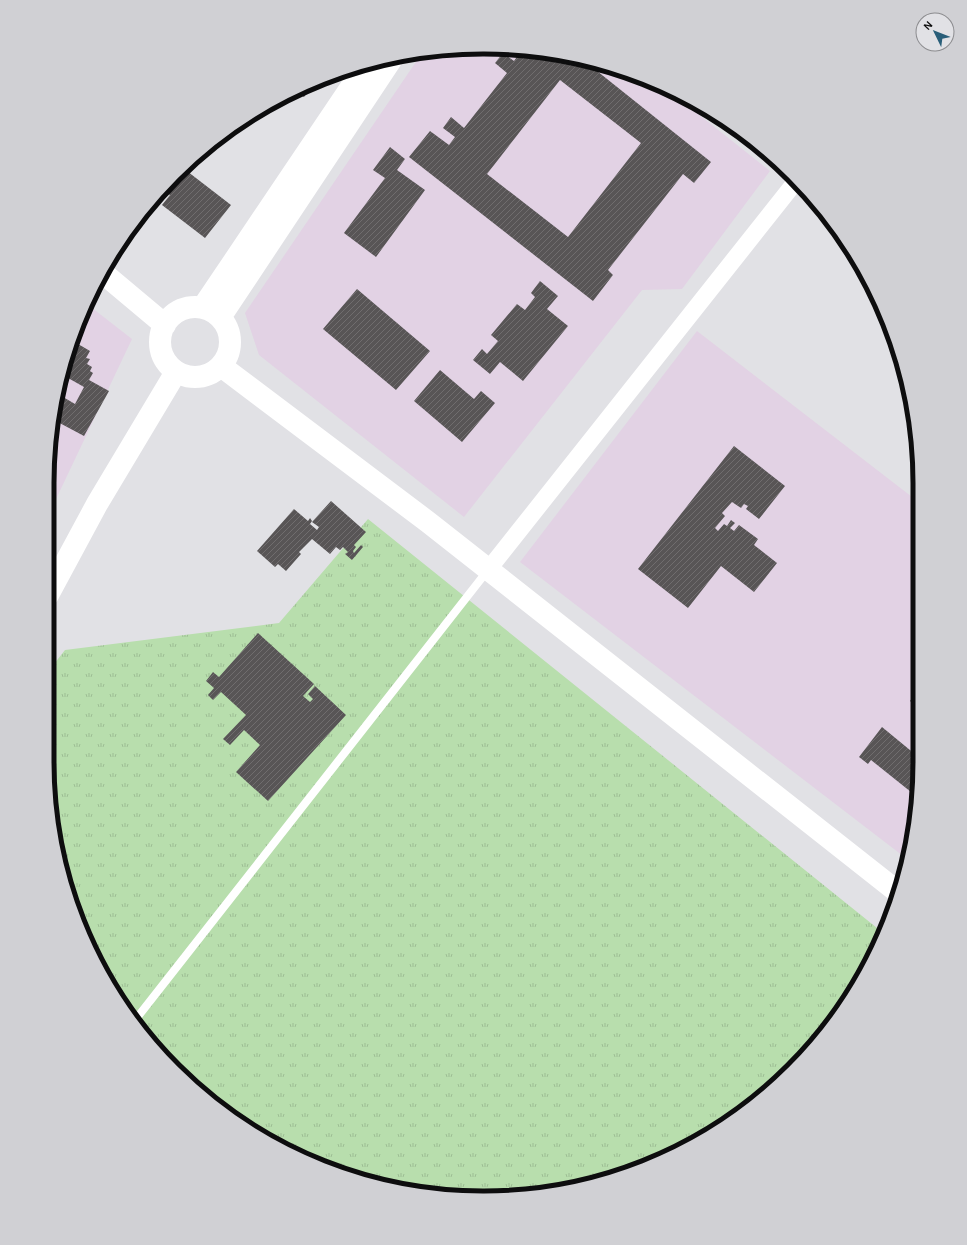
<svg xmlns="http://www.w3.org/2000/svg" width="967" height="1245" font-family="'Alegreya Sans',sans-serif">
  <style>
    .education { fill: #e2d2e4 }
    .grass { fill: url(#grass-tufts) }
    .building { fill: url(#building-hatch); fill-rule: evenodd }
    .lines { fill: none; stroke-linecap: round; stroke-linejoin: round }
    .lane { stroke: #fff; stroke-width: 8 }
    .street { stroke: #fff; stroke-width: 17 }
    .secondary { stroke: #fff; stroke-width: 22 }
    .rim { fill: none; stroke: #0d0d0e; stroke-width: 5 }
  </style>
  <defs>
    <pattern id="grass-tufts" width="24" height="20" patternUnits="userSpaceOnUse"><rect width="24" height="20" fill="#b8dead"/><path d="M3 7l-1-3M5 7V3M7 7l1-3M15 17l-1-3M17 17v-4M19 17l1-3" fill="none" stroke="#9dbd94"/></pattern>
    <pattern id="building-hatch" width="6" height="6" patternUnits="userSpaceOnUse"><rect width="6" height="6" fill="#585556"/><path d="M-1 1l2-2M0 6l6-6M5 7l2-2" fill="none" stroke="#706d6e"/></pattern>
  </defs>
  <rect width="100%" height="100%" fill="#e1e1e5"/>
  <path class="education" d="M484,47L569,55L651,80L664,87L770,171L682,289L642,290L464,517L259,355L245,313L422,53Z
    M87,304L132,339L48,516V455L62,370Z
    M697,331L916,500V819L907,859L520,562Z"/>
  <path class="grass" d="M368,519L882,932L847,1004L792,1070L726,1125L651,1165L597,1183L484,1198L371,1183L265,1140L175,1070L106,980L62,875L47,762V673L65,650L279,623Z"/>
  <path class="building" d="M515,50L569,55L582,59L711,162L694,183L683,174L608,270L613,275L593,301L409,157L430,131L449,145L455,137L443,128L451,117L464,128L507,73L495,63L503,53L514,61L519,54ZM560,80L641,143L568,237L487,174Z
    M315,81L304,97L296,91Z
    M390,147L405,159L397,170L425,190L376,257L344,233L385,178L373,170Z
    M183,168L231,205L205,238L162,205L170,195L163,190Z
    M540,281L558,296L547,309L568,326L523,381L500,362L490,374L473,360L482,349L487,354L498,341L491,335L517,304L525,310L535,297L531,293Z
    M357,289L430,351L396,390L323,329Z
    M73,341L90,351L86,358L90,359L87,364L92,367L90,371L93,373L89,380L109,391L84,436L54,420L58,394L75,404L84,387L61,374Z
    M440,370L474,399L481,391L495,403L462,442L414,401Z
    M734,446L785,486L759,519L746,509L748,506L744,504L741,508L732,502L722,513L725,516L715,528L718,531L724,524L727,526L731,520L735,523L730,528L734,531L739,525L758,539L754,545L777,563L754,592L721,566L688,608L638,569Z
    M331,501L366,532L354,545L356,547L353,551L354,553L361,545L363,547L352,560L345,554L348,552L343,547L340,550L336,547L330,554L312,539L299,552L301,554L286,571L278,564L275,567L257,551L294,509L308,521L310,518L312,521L310,524L317,530L319,527L312,522Z
    M258,633L314,684L303,696L310,702L313,699L308,694L315,686L346,715L268,801L236,772L260,745L244,730L230,745L223,739L246,715L221,692L213,700L208,695L214,688L206,681L213,672L219,677Z
    M916,693V706L910,701Z
    M882,727L916,755V796L871,760L868,764L859,757Z"/>
  <g class="lines">
    <path class="lane" d="M136,1019L488,570"/>
    <path class="street" d="M488,570L797,180"/>
    <path class="secondary" d="M103,273L165,325
      M160 342a35 35 0 1 1 70 0a35 35 0 1 1-70 0Z
      M203,307L366,65
      M221,316L393,57
      M221,366L428,522L899,893
      M48,595L97,504L176,372"/>
  </g>
  <path d="M0 0H967V1245H0ZM483 54H484A429 429 0 0 1 913 483V762A429 429 0 0 1 484 1191H483A429 429 0 0 1 54 762V483A429 429 0 0 1 483 54Z" fill="#d0d0d4" fill-rule="evenodd"/>
  <path class="rim" d="M483 54H484A429 429 0 0 1 913 483V762A429 429 0 0 1 484 1191H483A429 429 0 0 1 54 762V483A429 429 0 0 1 483 54Z"/>
  <g transform="translate(935 32) rotate(313)"><circle r="19" fill="#e1e1e5" stroke="#8c8c8f"/>
  <path d="M0-3L7 15L0 10L-7 15Z" fill="#295e79"/>
  <text y="-6" font-size="11" font-weight="bold" text-anchor="middle" fill="#0d0d0e">N</text>
  </g>
</svg>
